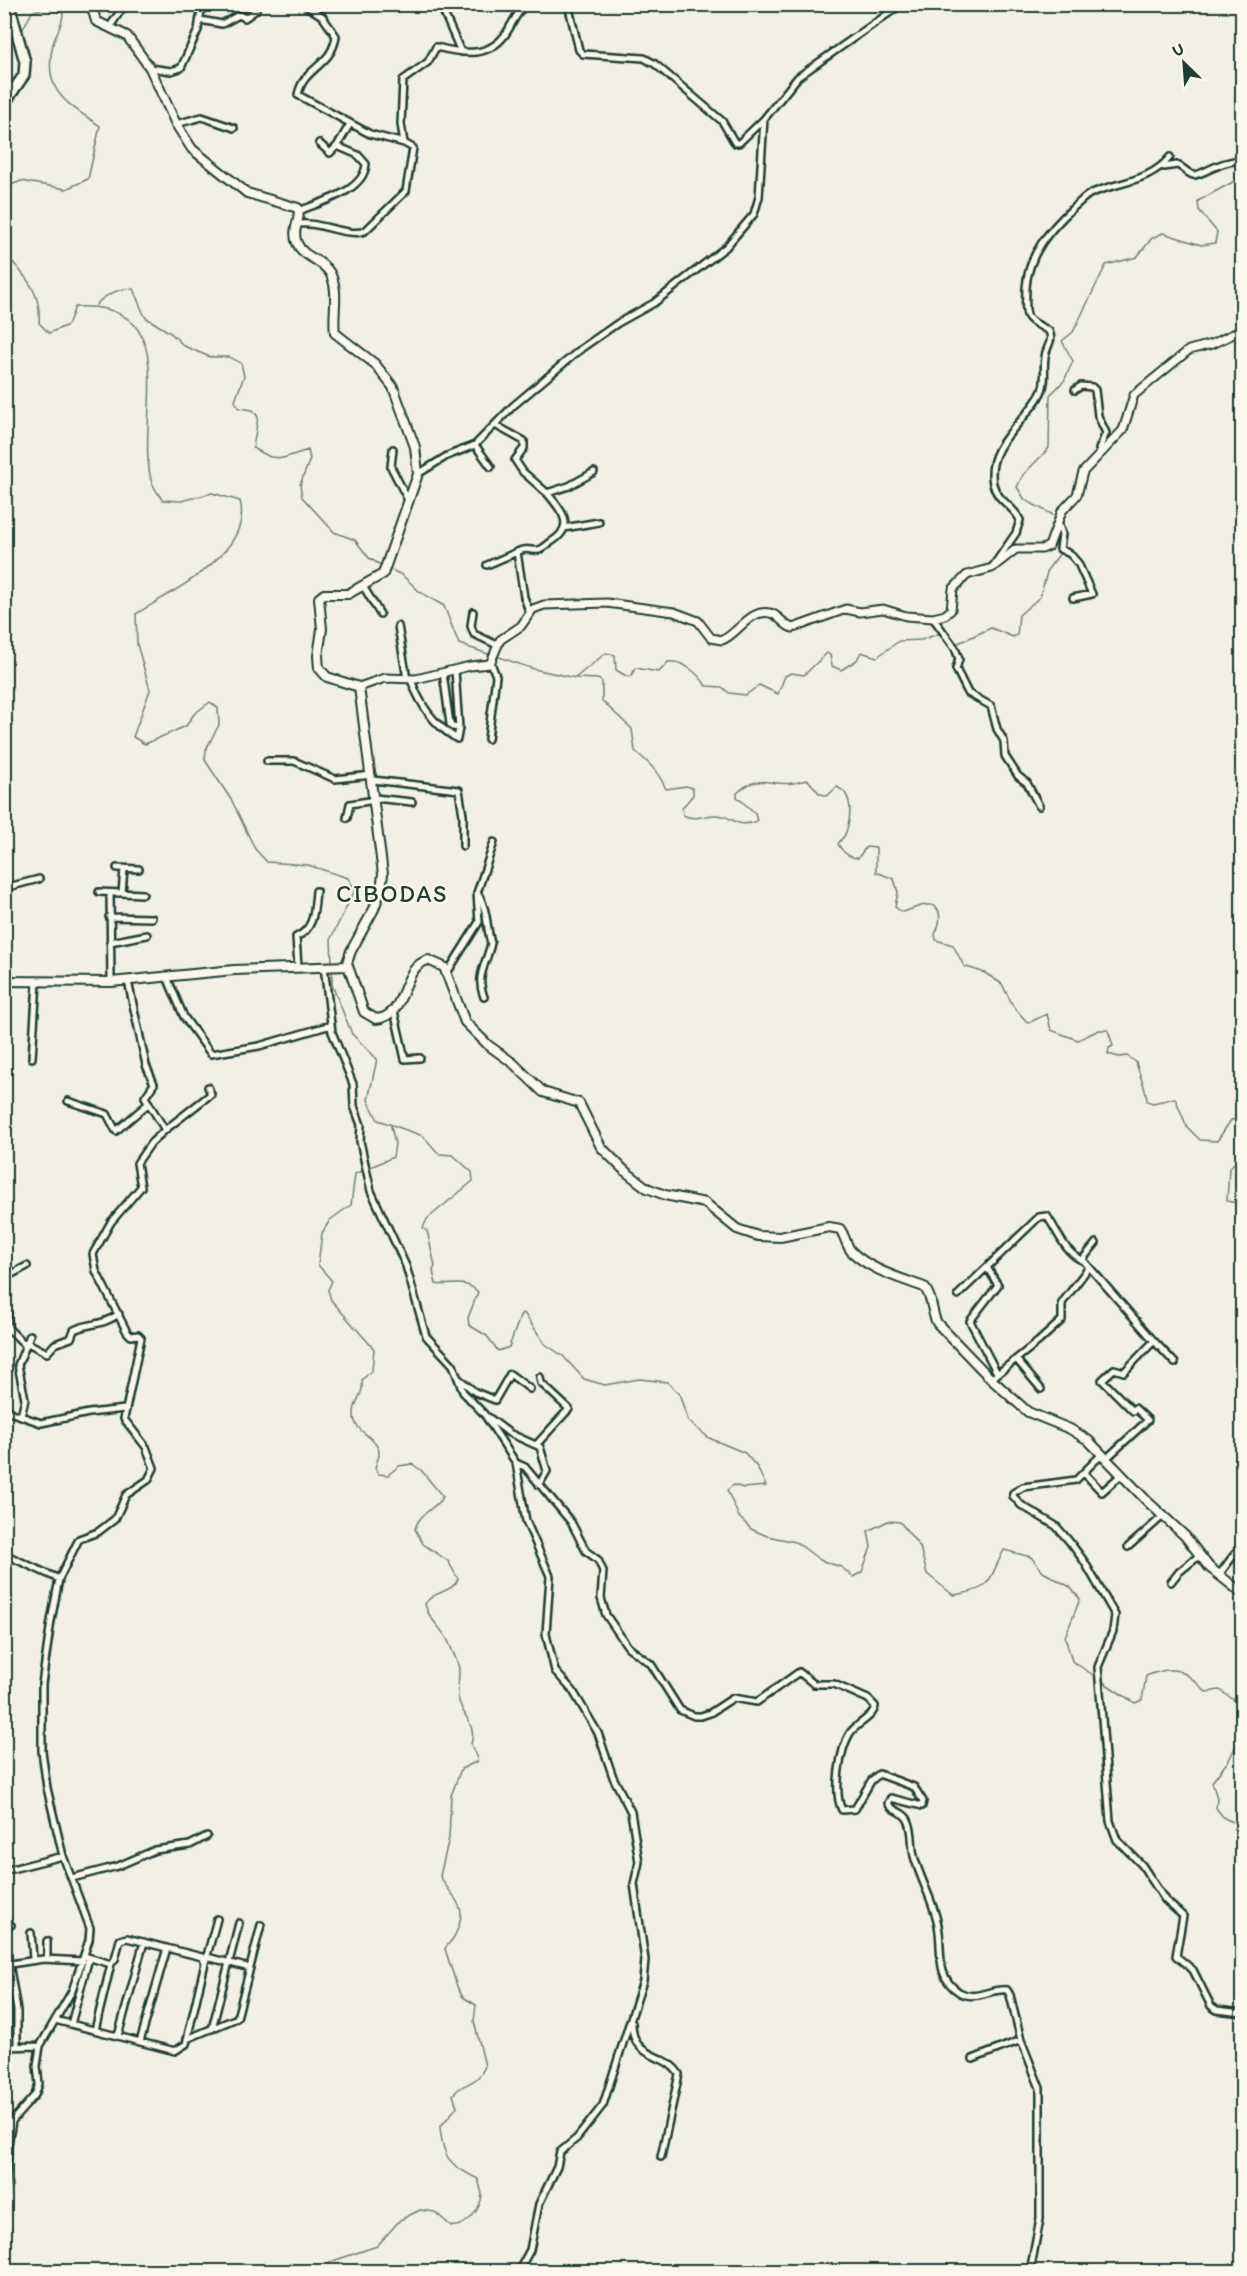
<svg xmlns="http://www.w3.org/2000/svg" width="1247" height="2276" font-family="Itim,sans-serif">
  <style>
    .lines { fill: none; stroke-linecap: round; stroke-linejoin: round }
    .stream { stroke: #6e7f75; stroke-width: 1.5 }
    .minor-casing { stroke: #1f3d34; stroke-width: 10 }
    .tertiary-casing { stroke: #1f3d34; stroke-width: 11 }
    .secondary-casing { stroke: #1f3d34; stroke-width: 12 }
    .trunk-casing { stroke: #1f3d34; stroke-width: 14 }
    .minor { stroke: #fbf7ec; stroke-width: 5 }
    .tertiary { stroke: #fbf7ec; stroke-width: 7 }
    .secondary { stroke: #fbf7ec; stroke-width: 8 }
    .trunk { stroke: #fbf7ec; stroke-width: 9 }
    .labels { text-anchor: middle; stroke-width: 4.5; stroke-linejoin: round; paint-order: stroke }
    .quarter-label { font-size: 24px; letter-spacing: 1.5px; fill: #1f3d34; stroke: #fbf7ec }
  </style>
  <rect width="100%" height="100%" fill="#f2f0e5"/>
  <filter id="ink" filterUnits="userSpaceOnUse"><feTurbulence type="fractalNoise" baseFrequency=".0167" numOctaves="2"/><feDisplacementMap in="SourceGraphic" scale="12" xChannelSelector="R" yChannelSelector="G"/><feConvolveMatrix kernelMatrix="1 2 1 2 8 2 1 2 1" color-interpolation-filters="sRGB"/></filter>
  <g filter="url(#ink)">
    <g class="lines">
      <path class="stream" d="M4,40L13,37
        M4,188L21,181L66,189L88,179L100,126C65,102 42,91 53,44C56,32 63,25 63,13L48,7L32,12L20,34
        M4,252C24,275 42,291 39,323L49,333L68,325L75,307C187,300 135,416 151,480C153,487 159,494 162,500L181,501L212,493L240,501C254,552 171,592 136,614L137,644L150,690L133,737L145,744L186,726L194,714L210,702L218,708L219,725L206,749L205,760L232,801L255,849L267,862L308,865L348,878L355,890L331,938L332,963
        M96,305C104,295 121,287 133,289L145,317L172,334L184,346L210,357H229L241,363L244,376L235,401L239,408L253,410L258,417L253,448L270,457L283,458L308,450L310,459L300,485L302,497L334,532L355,540L369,558L382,566
        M1057,517L1025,500L1017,487L1023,475L1049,448L1050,395L1064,381L1073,361L1062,341L1073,332L1106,265L1137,257L1152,238L1163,233L1201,245L1215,243L1217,232L1199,210L1198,201L1242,177
        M1063,548L1064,535
        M389,569L402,575L420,592L444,606L459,644L491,655
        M956,644L991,628L1013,637L1017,635L1019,615L1040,597L1048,569L1061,552
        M496,656L534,669L575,678L606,653L615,655L616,670L628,677L632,675L635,668L659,672L668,662C683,660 699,674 706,686L722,687L729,693L746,695L759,685L778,694L785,676L791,673L804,675L827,653L830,655L832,666L841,670L857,660L861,652L877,657L899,641L921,640L941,633
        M576,678L598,679L602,682V701L632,729L635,751C650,764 658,771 666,789L686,786L693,788V795L682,808L683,815C695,821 704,815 716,815C733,815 736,830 757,821L755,813L737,797V793C760,772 770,787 793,783C798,783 802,780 808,780L819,793L827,796L837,787C854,794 851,817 846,832C845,837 840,840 838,844C842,851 849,858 858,858L866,847L876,848V872L894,879L898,892L895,907L902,912C910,910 918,906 926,905C945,903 940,925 935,934L936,940L953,945L964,966L985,973L1002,984L1013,1006L1028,1023L1047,1014L1051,1030L1078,1040L1099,1030H1108L1113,1046L1109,1048L1108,1054L1119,1057L1127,1056L1136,1062C1139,1076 1146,1086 1147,1101L1153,1103L1175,1098L1187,1127L1200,1140L1217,1141L1231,1120L1238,1119L1242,1124
        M332,970V985L352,1034L377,1059L368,1100L378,1120L423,1136L439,1154L453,1155L472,1172L473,1181L427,1219L423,1228L427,1231L435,1266L433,1271L436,1284C452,1287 464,1278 478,1292L468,1318L469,1325L487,1336L498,1351L509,1347L521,1314L524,1313L545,1344L563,1356L584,1379L605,1385L639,1379L667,1382L679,1393L688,1421L709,1438L745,1453L757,1467L766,1486L743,1488L734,1485L727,1490L739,1517L751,1529L767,1536L796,1542L820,1560L841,1567L853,1577L862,1572L871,1547L868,1531L888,1521L900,1522L920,1547L927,1574L953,1595C992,1590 987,1583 1004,1550L1031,1557L1043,1572L1070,1587L1080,1599L1065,1637L1072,1661L1096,1677
        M1242,1156L1229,1168L1227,1201L1242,1204
        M1100,1680L1135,1703L1142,1700L1146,1676C1176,1664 1184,1670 1206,1692L1220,1690L1242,1706
        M1242,1733L1229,1760L1212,1782L1217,1798L1216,1808L1224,1818L1242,1826
        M326,2272L330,2262L377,2246L400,2220L420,2210L435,2212L451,2226C467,2228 481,2209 482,2194L478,2179C449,2164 443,2159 440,2127L457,2107L453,2095C464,2080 477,2087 485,2066L474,2021L476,2005L463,1997L458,1989L445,1949C447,1944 451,1942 454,1937C471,1904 453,1901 440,1876L449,1838L451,1796L461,1769L478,1761L471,1744C477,1726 464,1718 459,1701C455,1690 460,1680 459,1669C458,1661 452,1651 449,1643C443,1628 429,1621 425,1604C433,1590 452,1594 458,1579L448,1561L423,1544L415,1529C418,1515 434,1509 443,1497L421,1470L412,1464L399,1466L388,1475L378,1474L375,1468C376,1463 379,1458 379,1454C380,1438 354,1433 354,1416C353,1400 364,1398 362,1380L372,1370L374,1349L331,1300L328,1290L332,1281L318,1265L322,1233L330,1220L351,1205L355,1174L393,1157L395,1144L391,1126"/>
      <defs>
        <path id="minor" d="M303,4L322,16L336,36C332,67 303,67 298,95L370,134L404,143
          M440,4L461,52
          M568,4L579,50L583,54L644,58L655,64L722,121L735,143H739L764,119L798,77L902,4
          M200,20L222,24L239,15L245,18L256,10
          M109,28L125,4
          M150,68L171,71L181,68L198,30L202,4
          M176,124L202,117L234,128
          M319,143L330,153L337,146
          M1164,167L1177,165C1183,167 1187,173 1193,175C1199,177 1224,158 1242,161
          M299,211C320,202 364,192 366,164L358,155L337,146L350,124
          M296,225C315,219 347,238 365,231L406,191L413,148L404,143L401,124L403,80L428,62L436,47C460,53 487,59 505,35C512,25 516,13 526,4
          M1075,390L1081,386L1092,387L1095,390L1098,416L1106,433L1099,449L1101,453
          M495,425L524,441V448L515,460L523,472L547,493L569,486L594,472
          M475,445L491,467
          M393,449L391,467L408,500
          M418,474L447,456L475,445L513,406L582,348L618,323L654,303L726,247L754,214L759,197L764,119
          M1058,522L1062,534L1060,549L1070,554L1078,563L1092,594L1073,598
          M564,528L599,522
          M487,565L517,552
          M993,566L1016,533L1020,520C1014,506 997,501 993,484C985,444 1026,423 1041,393C1047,381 1043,370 1045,357C1046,346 1054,342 1049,331C1024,317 1025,321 1026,288C1028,254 1050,229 1074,207C1081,202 1084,196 1092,193C1119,182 1151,181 1170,157
          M363,586L380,614
          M473,612L471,626L474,634L497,645
          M530,614L524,597L517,552C528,546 531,552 539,550C543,549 548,544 551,542C577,526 561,510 547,493
          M933,618L955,648L959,659L956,669L968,693L991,706L997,729L1004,741L1005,756L1018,776L1027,783L1039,806
          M398,626L407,679
          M443,673L450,724L452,727L459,728L455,670
          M411,680C421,706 433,724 457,739L459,728
          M488,739L496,676L491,663
          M267,761H294L335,779L372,775
          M373,780L459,790L463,815V846
          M375,798L412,802
          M347,818L350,804L375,800
          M117,868L139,869
          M4,888L39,879
          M99,892L143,894
          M110,893L111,982
          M122,893L124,869
          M478,894C488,910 486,926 491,943C487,963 475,976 484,997
          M109,917L152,918
          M110,942L147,935
          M324,966L332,1032L353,1084L354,1106L361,1125L360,1141L371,1191L406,1266L426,1336L453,1365L463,1392L484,1414L516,1463L526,1521L550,1576L546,1634L555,1671L573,1691L598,1733L613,1777L631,1812L639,1862L634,1884L645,1960L643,1981L603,2105L577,2138L560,2152L557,2167L539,2204L530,2250L518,2272
          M298,967L296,937C315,929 314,910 316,891
          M447,973L479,922L477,893L494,842
          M167,977L184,1017L211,1054L259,1046L331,1025
          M394,1011L405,1059L420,1058
          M32,1058L37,982
          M68,1101L107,1114L116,1131L149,1103
          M165,1130L211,1094L208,1087
          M1082,1260L1096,1243
          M988,1269L998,1285L970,1321L997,1373
          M958,1295L1039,1217L1047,1216C1058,1232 1065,1254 1084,1261L1154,1341L1124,1372L1114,1369L1102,1380L1133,1411L1135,1408L1148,1420L1107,1458
          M1154,1341L1175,1363
          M26,1342L47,1353L55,1344L71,1338L74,1330C92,1322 99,1327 119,1314
          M25,1345L8,1328L6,1280L8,1276L27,1266
          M1016,1359L1041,1389
          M458,1378L475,1392L495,1400L510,1374L530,1389
          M991,1379L1039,1341L1062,1320V1303L1089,1267
          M4,1410L41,1423L89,1413L125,1409
          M21,1416L25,1399L18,1365L30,1335
          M488,1417L509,1433L540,1447L547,1471L539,1485
          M536,1445L569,1409L541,1383L540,1377
          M1102,1454L1076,1480L1023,1487L1013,1493V1496L1021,1505L1056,1526L1069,1541L1084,1561L1115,1615L1113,1631L1098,1667L1110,1821L1117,1840L1142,1865L1165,1900L1183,1916L1176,1956L1193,1970L1211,2006L1217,2010L1242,2013
          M516,1463L525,1467L571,1522L586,1551L598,1560L603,1571L601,1598L606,1615L628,1647L651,1664L680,1710L694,1716H701L710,1713L733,1698L757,1702L799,1672L814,1684H834L868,1699L875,1706C874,1717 857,1723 850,1733C840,1749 833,1792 842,1810L855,1809L871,1781L879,1774L914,1787L923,1801L922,1806L891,1798L888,1803C892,1812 904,1811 908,1820C914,1832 911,1844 914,1856C920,1879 934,1902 938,1925C943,1949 934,1976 959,1992C976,2002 990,1988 1007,1990L1010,1995L1021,2040L1040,2088V2219L1030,2272
          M1084,1473L1102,1492L1122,1474
          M1128,1547L1163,1516
          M4,1554L59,1579
          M1219,1575L1242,1544
          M1171,1582L1179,1572L1200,1555
          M4,1871L63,1856
          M72,1878L118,1866L155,1850L190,1845L207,1836
          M4,1927L11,1925
          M31,1933L33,1959
          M47,1941V1959
          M4,1954L7,1964
          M207,1957L250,1968
          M9,1963L17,2010V2046
          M205,1963L217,1919
          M4,1965L43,1959L83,1961
          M55,2020L175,2051L186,2044L205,1963L202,1957L127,1938L120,1940L115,1959L111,1964L84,1956
          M632,2023C632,2061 665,2051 679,2074L661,2157
          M71,2024L89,1958
          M212,2029L239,1923
          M95,2030L111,1964
          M118,2036L144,1942
          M187,2039L237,2018L261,1925
          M140,2042L167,1948
          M4,2047L40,2046
          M973,2059L1021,2040
          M4,2206L8,2145L12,2121L35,2095L39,2084L37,2066L40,2046L72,1991L89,1940L90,1928L63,1856L47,1788L42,1751V1684L51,1621L59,1579L79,1539L98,1532L115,1519L126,1495L148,1480L154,1468L146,1447L124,1419L141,1338L138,1335L131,1336L127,1332L96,1271L93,1254L111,1222L141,1187L137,1163L151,1143L165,1130L145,1097L154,1084L146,1065L128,981"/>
        <path id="tertiary" d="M359,687L385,678L416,679L470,666L490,664L500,640L521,626L533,609L544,605L607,603L674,612L698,621L711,638L722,640C737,635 750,608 770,613C780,615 783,626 793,628L846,609L860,612L883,609L906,616L933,618L945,615L951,610L953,589L967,575L992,568L1016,549H1042L1049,546L1062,511L1077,495L1083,472L1123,430L1134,395L1189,350L1212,344L1242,330"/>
        <path id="secondary" d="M91,4L96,21L127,36L150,68L176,124L192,149L247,193L298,208C302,219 291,228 297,243C303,258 321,258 330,273C340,292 332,313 335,333L375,364L393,387L415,447L418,474L383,574L348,594H324L319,598L322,629L318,656L319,668L327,677L359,687L383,874L381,889L374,909L351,951L347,963L364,1012L376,1019C409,1016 399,968 428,960L444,967L465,1022L488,1045L513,1063L543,1092L579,1103L601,1147L625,1171L647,1188L665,1195L705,1203L737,1229L758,1236L780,1237L829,1227L840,1229C845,1236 846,1245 851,1251C870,1270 900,1278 924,1287C933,1297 931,1312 937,1323L991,1379L1028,1412L1070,1429L1088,1440L1148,1502L1185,1536L1209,1567L1242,1593
          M4,981L111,982L234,970L347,966"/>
        <path id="trunk" d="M4,104L24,75L25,62L9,4"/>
      </defs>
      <use href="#minor" class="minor-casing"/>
      <use href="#tertiary" class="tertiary-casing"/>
      <use href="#secondary" class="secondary-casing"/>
      <use href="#trunk" class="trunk-casing"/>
      <use href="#minor" class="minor"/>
      <use href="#tertiary" class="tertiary"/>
      <use href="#secondary" class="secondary"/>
      <use href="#trunk" class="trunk"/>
    </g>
  </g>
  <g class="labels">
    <g class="quarter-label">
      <text x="392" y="902">CIBODAS</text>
    </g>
  </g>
  <rect width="1247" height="2276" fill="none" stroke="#fbf7ec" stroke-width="24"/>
  <rect x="12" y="12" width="1223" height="2252" fill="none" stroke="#1f3d34" stroke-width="2" filter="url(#ink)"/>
  <g transform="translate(1184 63) rotate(335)" stroke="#fbf7ec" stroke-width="4.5" paint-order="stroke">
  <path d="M0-4.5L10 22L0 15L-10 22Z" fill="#1f3d34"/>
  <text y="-9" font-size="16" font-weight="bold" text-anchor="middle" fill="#1f3d34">U</text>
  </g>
</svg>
